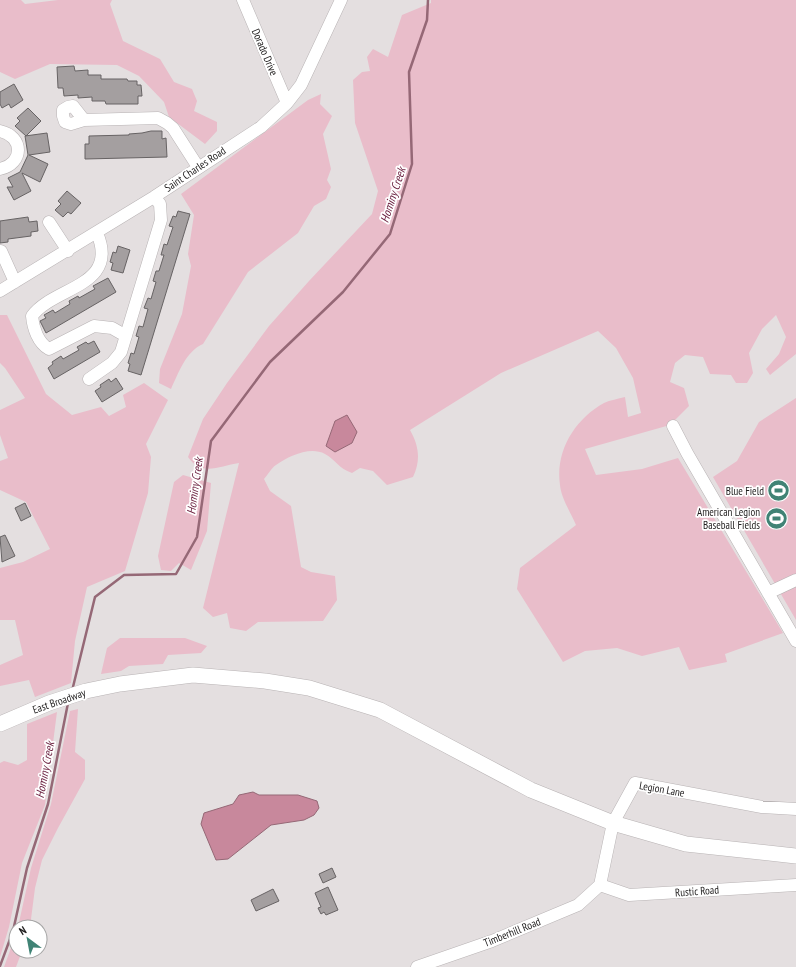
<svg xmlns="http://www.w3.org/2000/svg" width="796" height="967" font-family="'PT Sans Narrow',sans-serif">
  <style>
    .green { fill: #e9bdca }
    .water { fill: #c8889c; stroke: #956876 }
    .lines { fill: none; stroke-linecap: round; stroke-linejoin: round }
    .stream { stroke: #956876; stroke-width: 2.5 }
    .building { fill: #a49fa0; stroke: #676364 }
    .minor-casing { stroke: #b8b3b4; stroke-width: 13 }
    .major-casing { stroke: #b8b3b4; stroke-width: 16 }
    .minor { stroke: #fff; stroke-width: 12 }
    .major { stroke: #fff; stroke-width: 15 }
    .labels { text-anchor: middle; stroke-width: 3.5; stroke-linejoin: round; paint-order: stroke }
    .street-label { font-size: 11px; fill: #1f1d1d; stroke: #fff }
    .poi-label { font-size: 11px; fill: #1f1d1d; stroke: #fff; text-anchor: end }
    .water-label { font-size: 12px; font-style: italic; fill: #681c3c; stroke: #fff }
  </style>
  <rect width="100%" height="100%" fill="#e4dfe0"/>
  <path class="green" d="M0,0H21L25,4L58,0H112L110,4L123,41L160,59L174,82L192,89L197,101L194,111L217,122V131L205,144L169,117L164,102L139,76L117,65L50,64L15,79L0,72Z
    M431,0H796V354L770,375L766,369L779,354L786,337L776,315L762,329L749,353L753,373L747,383H736L731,375L710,374L703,357L685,355L675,363L670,382L684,388L689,406L670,425L585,449L596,475L642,469L678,458L783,633L725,654L727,662L689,670L679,647L642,656L617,648L585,651L563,662L517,589L520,568L576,525C571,513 561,498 560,485C555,451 575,419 604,403C610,400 618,399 625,397L628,417L641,413L633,378L616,348L598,331L501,373L410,430C419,446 421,460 413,477L387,485L373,471L360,468L352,473C338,468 337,461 325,454C310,446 289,456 276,465C271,468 268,475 264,479L270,491L291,506L301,567L311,572L335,576L337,600L323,621L258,622L246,631L230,628L227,613L213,617L203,608L239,463C219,466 202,477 188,457L203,419L227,383L269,326L309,281L372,214L378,191L355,123L353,80L362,72L370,71L367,57L373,49L388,57L402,15L431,3Z
    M321,94L320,104L332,116L323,134L331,169L327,180L331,187L326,199L314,206L298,233L248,272L203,344C186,351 178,374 171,389L159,383L160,369L182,314L191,266L188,254L194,215L181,194L308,100Z
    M0,315H7L46,394L72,415L101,407L109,416L126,407L123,395L144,383L168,400L146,444L151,457L148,493L125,571L87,587L75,641L71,683L35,697L29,680L0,686V665L23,655L15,620H0V568L23,562L50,549L26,502L0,490V461L8,458L0,435V410L25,398L5,368L0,363Z
    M796,398V620L713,477L737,461L759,422Z
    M183,475L211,483L207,531L191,570L179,563L171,571L161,570L158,556L174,482Z
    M120,638H185L207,646L201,653L168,655L163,664L129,666L121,671L101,674L107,648Z
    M78,709L75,752L85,760V779L58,828L42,860L35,888L30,927H18L31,868L51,804L70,711Z
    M57,712L45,805L22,863L9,927L0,957V763L4,761L18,765L27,760V724Z
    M16,934V951H22L16,967H4Z"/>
  <path class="water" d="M347,415L357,432L352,443L335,452L326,446L335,421Z
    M253,792L259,795H298L317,801L319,808L314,815L304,820L271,825L228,859L216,860L201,824L204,813L233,804L239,795Z"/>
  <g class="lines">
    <path class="stream" d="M72,691L95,597L124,575L176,574L197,537L211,441L270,362L343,292L390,234L412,164L409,72L427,20L428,0
      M0,966L13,931L27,868L48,804L68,703"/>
  </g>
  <path class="building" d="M74,66L75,71L88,70V75H101V79H127L128,81H137V85H141L142,96H138V104H106L105,101H92V97L78,98V95L64,96L63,88H58L57,67Z
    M14,84L23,100L11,108L9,104L2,108L0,104V92Z
    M28,108L41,121L26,136L15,126L20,121L17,118Z
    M151,131H162V139L166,138L167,157L85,159V144H89V136L129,135V134L142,133Z
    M47,133L50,152L29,155L48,164L40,182L22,173L31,191L14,200L7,187H13L8,178L20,172L28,155L25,136Z
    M67,191L81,203L71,214L68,212L63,217L55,210L61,204L58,201Z
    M178,211L190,214L141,375L128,371L130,364L128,363L131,353L134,354L139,337L136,336L139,326L143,327L148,309L144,308L148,298L151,299L156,282L153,281L156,271H159L164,255H161L164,244L167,245L173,227L169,226L173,216L176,217Z
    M28,217L29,222L37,221L38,231L31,232V236L8,239V242L0,243V221Z
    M118,246L130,250L123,273L111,270L113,263L110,262L113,252L116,253Z
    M108,278L116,292L46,333L40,321L46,318L44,315L53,310L55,313L70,304L69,301L78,296L79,298L95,289L93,286Z
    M94,341L100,352L54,379L48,368L53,364L52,362L61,356L63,359L79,350L77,347L86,342L88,344Z
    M116,378L123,389L102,402L95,391L101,387L100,385L109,379L111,382Z
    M25,503L31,516L21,521L15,508Z
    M5,535L15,556L2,562L0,537Z
    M332,868L336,877L323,883L319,874Z
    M328,887L338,910L326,915L324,912L321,914L318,908L321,907L315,893Z
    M273,889L279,901L256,911L251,900Z"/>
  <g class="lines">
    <defs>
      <path id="minor" d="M243,0L287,103
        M84,120L71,124L65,122L63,116V110L68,107L73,106L84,120L158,118L167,123L173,128L198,167
        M0,131C24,136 24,164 0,169
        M49,222L68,251
        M97,233C120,287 54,286 32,316C33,328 38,343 49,349L94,326L112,328L126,336
        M1,251L15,282
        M0,291L154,197L261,127L287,103L301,85L341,0
        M89,379L112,363L121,352L161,220L160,204L154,197
        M673,426L687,453L796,641
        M768,593L796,580
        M600,885L613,823L635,783L762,807L796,809
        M600,885L629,895L796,885
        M417,967L492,941L578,905L600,885"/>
      <path id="major" d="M0,724L49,703L86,691L120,684L193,675L265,681L309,688L380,710L531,790L613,823L686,844L796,856"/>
    </defs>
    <use href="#minor" class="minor-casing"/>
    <use href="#major" class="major-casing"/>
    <use href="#minor" class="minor"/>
    <use href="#major" class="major"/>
  </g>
  <defs>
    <symbol id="stadium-disc" viewBox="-11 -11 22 22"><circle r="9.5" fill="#408375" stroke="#fff"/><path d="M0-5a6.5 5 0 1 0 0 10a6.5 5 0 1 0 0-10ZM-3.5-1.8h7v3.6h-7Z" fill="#fff"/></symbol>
  </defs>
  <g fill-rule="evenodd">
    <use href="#stadium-disc" x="766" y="478" width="25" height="25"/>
    <use href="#stadium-disc" x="764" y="506" width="25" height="25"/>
  </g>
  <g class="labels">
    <g class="street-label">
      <text transform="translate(265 52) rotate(67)" y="4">Dorado Drive</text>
      <text transform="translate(195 169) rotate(-34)" y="4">Saint Charles Road</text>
      <text transform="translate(59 701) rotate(-19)" y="4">East Broadway</text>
      <text transform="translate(662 789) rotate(10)" y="4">Legion Lane</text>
      <text transform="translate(697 891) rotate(-4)" y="4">Rustic Road</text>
      <text transform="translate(512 932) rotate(-22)" y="4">Timberhill Road</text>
    </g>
    <g class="poi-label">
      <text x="764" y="495">Blue Field</text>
      <text x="760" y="516">American Legion<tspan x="760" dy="13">Baseball Fields</tspan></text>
    </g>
    <g class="water-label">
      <text transform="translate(393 195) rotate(-72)" y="4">Hominy Creek</text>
      <text transform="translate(195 486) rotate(-82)" y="4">Hominy Creek</text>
      <text transform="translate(45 770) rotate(-79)" y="4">Hominy Creek</text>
    </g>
  </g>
  <g transform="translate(28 939) rotate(328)"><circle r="19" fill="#ffffff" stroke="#a5a5a5"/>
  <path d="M0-3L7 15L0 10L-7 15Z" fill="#408375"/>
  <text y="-6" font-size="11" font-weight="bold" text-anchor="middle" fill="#1f1d1d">N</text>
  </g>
</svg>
